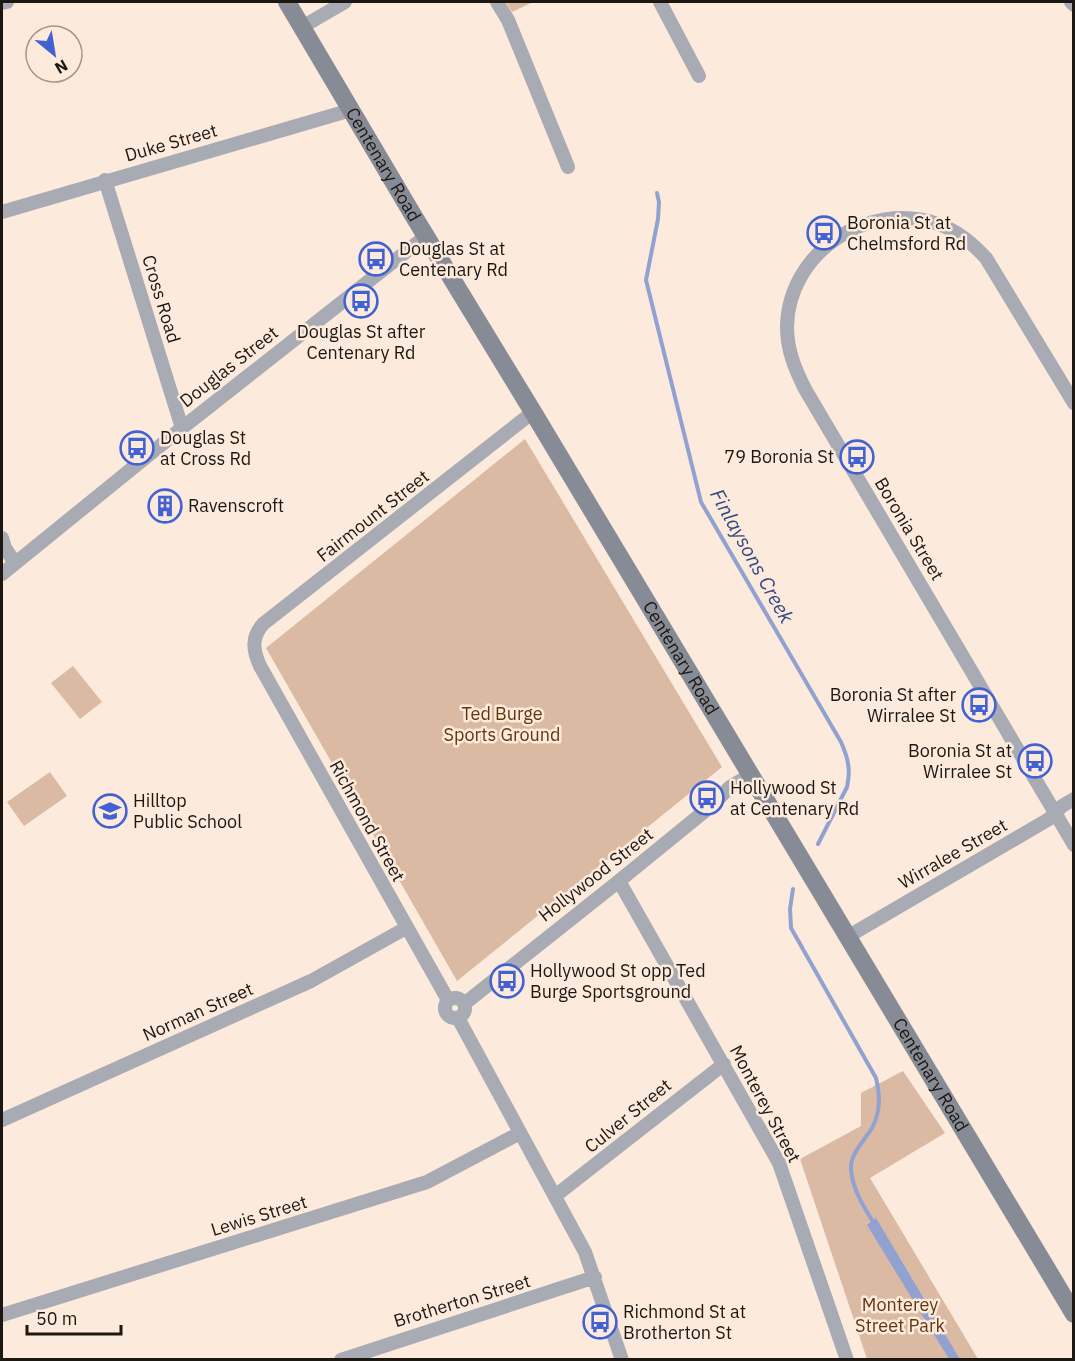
<svg xmlns="http://www.w3.org/2000/svg" width="1075" height="1361" font-family="'IBM Plex Sans',sans-serif">
  <style>
    .green { fill: #dabaa3 }
    .water { fill: #91a2d0 }
    .lines { fill: none; stroke-linecap: round; stroke-linejoin: round }
    .stream { stroke: #91a2d0; stroke-width: 4 }
    .minor { stroke: #a8abb3; stroke-width: 14 }
    .secondary { stroke: #868b96; stroke-width: 18 }
    .labels { text-anchor: middle; stroke-width: 5; stroke-linejoin: round; paint-order: stroke }
    .street-label { font-size: 18px; fill: #1d1712; stroke: #fceadd }
    .poi-label { font-size: 18px; fill: #1d1712; stroke: #fceadd; text-anchor: start }
    .park-label { font-size: 18px; fill: #62360f; stroke: #fceadd }
    .water-label { font-size: 20px; font-style: italic; fill: #354882; stroke: #fceadd }
  </style>
  <rect width="100%" height="100%" fill="#fceadd"/>
  <path class="green" d="M506,2H533L512,12Z
    M525,439L722,767L457,981L266,648Z
    M73,666L102,702L80,719L51,683Z
    M50,772L67,796L24,826L7,802Z
    M903,1071L945,1133L870,1178L978,1359H867L800,1159L861,1126V1093Z"/>
  <path class="water" d="M876,1218L958,1356L961,1359H949L867,1225Z"/>
  <g class="lines">
    <path class="stream" d="M657,193L659,202L658,219L646,280L701,502L841,742C848,758 851,770 847,787L818,844
      M793,889L790,909L791,928L876,1078C880,1095 881,1111 872,1128C865,1140 850,1154 851,1169C852,1189 865,1209 875,1225"/>
    <path class="minor" d="M497,2L508,20L568,167
      M660,2L699,76
      M1071,2L1074,5
      M2,3L7,2
      M302,27L345,2
      M105,180L182,428
      M2,212L351,110
      M1074,403L986,258C972,243 958,231 938,224C868,200 788,252 787,327C787,350 795,369 805,389L1074,845
      M2,538L5,548L15,563
      M2,574L182,428L426,236
      M619,881L779,1163L847,1360
      M847,937L1049,819L1062,806L1074,799
      M445 1008a10 10 0 1 1 20 0a10 10 0 1 1-20 0Z
      M448,1000L260,666C253,650 251,638 263,624L533,412
      M464,1004L619,881L711,806L730,787L750,775
      M458,1018L585,1252L622,1360
      M2,1120L311,981L406,928
      M555,1196L724,1064
      M2,1315L427,1182L520,1133
      M341,1360L595,1277"/>
    <path class="secondary" id="s1" d="M287,2L413,215L533,412L1074,1314"/>
  </g>
  <defs>
    <symbol id="bus-ring" viewBox="-11 -11 22 22"><circle r="9.5" fill="#fceadd" stroke="#4261d3" stroke-width="1.5"/><path d="M-5-6H5V4H4V6H2V4H-2V6H-4V4H-5ZM-3.5-4V0h7V-4ZM-3.5 1.2v1.5H-2V1.2ZM2 1.2v1.5H3.5V1.2Z" fill="#4261d3"/></symbol>
    <symbol id="building-ring" viewBox="-11 -11 22 22"><circle r="9.5" fill="#fceadd" stroke="#4261d3" stroke-width="1.5"/><path d="M-4-6H4V6H1V3H-1V6H-4ZM-2.5-4.3h1.7v1.8h-1.7ZM.8-4.3h1.7v1.8H.8ZM-2.5-1h1.7V.8h-1.7ZM.8-1h1.7V.8H.8Z" fill="#4261d3"/></symbol>
    <symbol id="school-ring" viewBox="-11 -11 22 22"><circle r="9.5" fill="#fceadd" stroke="#4261d3" stroke-width="1.5"/><path d="M0-5L7-2L0 1L-7-2ZM-4 1L0 2.5L4 1V4Q0 6-4 4Z" fill="#4261d3"/></symbol>
  </defs>
  <g fill-rule="evenodd">
    <use href="#bus-ring" x="805" y="214" width="38" height="38"/>
    <use href="#bus-ring" x="357" y="240" width="38" height="38"/>
    <use href="#bus-ring" x="342" y="282" width="38" height="38"/>
    <use href="#bus-ring" x="118" y="429" width="38" height="38"/>
    <use href="#bus-ring" x="838" y="438" width="38" height="38"/>
    <use href="#building-ring" x="146" y="487" width="38" height="38"/>
    <use href="#bus-ring" x="960" y="686" width="38" height="38"/>
    <use href="#bus-ring" x="1016" y="742" width="38" height="38"/>
    <use href="#bus-ring" x="688" y="779" width="38" height="38"/>
    <use href="#school-ring" x="91" y="792" width="38" height="38"/>
    <use href="#bus-ring" x="488" y="962" width="38" height="38"/>
    <use href="#bus-ring" x="581" y="1303" width="38" height="38"/>
  </g>
  <g class="labels">
    <g class="street-label">
      <text transform="translate(171 143) rotate(-16)" y="6">Duke Street</text>
      <text dy="6" stroke="none"><textPath href="#s1" startOffset="189">Centenary Road</textPath></text>
      <text transform="translate(161 299) rotate(73)" y="6">Cross Road</text>
      <text transform="translate(229 367) rotate(-38)" y="6">Douglas Street</text>
      <text transform="translate(373 516) rotate(-38)" y="6">Fairmount Street</text>
      <text transform="translate(909 529) rotate(59)" y="6">Boronia Street</text>
      <text dy="6" stroke="none"><textPath href="#s1" startOffset="765">Centenary Road</textPath></text>
      <text transform="translate(367 821) rotate(61)" y="6">Richmond Street</text>
      <text transform="translate(953 854) rotate(-30)" y="6">Wirralee Street</text>
      <text transform="translate(596 875) rotate(-38)" y="6">Hollywood Street</text>
      <text transform="translate(198 1012) rotate(-24)" y="6">Norman Street</text>
      <text dy="6" stroke="none"><textPath href="#s1" startOffset="1251">Centenary Road</textPath></text>
      <text transform="translate(765 1104) rotate(62)" y="6">Monterey Street</text>
      <text transform="translate(628 1116) rotate(-39)" y="6">Culver Street</text>
      <text transform="translate(259 1216) rotate(-17)" y="6">Lewis Street</text>
      <text transform="translate(462 1301) rotate(-17)" y="6">Brotherton Street</text>
    </g>
    <g class="poi-label">
      <text x="847" y="229">Boronia St at<tspan x="847" dy="21">Chelmsford Rd</tspan></text>
      <text x="399" y="255">Douglas St at<tspan x="399" dy="21">Centenary Rd</tspan></text>
      <text x="361" y="338" text-anchor="middle">Douglas St after<tspan x="361" dy="21">Centenary Rd</tspan></text>
      <text x="160" y="444">Douglas St<tspan x="160" dy="21">at Cross Rd</tspan></text>
      <text x="834" y="463" text-anchor="end">79 Boronia St</text>
      <text x="188" y="512">Ravenscroft</text>
      <text x="956" y="701" text-anchor="end">Boronia St after<tspan x="956" dy="21">Wirralee St</tspan></text>
      <text x="1012" y="757" text-anchor="end">Boronia St at<tspan x="1012" dy="21">Wirralee St</tspan></text>
      <text x="730" y="794">Hollywood St<tspan x="730" dy="21">at Centenary Rd</tspan></text>
      <text x="133" y="807">Hilltop<tspan x="133" dy="21">Public School</tspan></text>
      <text x="530" y="977">Hollywood St opp Ted<tspan x="530" dy="21">Burge Sportsground</tspan></text>
      <text x="623" y="1318">Richmond St at<tspan x="623" dy="21">Brotherton St</tspan></text>
    </g>
    <g class="park-label">
      <text x="502" y="720">Ted Burge<tspan x="502" dy="21">Sports Ground</tspan></text>
      <text x="900" y="1311">Monterey<tspan x="900" dy="21">Street Park</tspan></text>
    </g>
    <g class="water-label">
      <text transform="translate(752 556) rotate(61)" y="7">Finlaysons Creek</text>
    </g>
  </g>
  <rect width="1075" height="1361" fill="none" stroke="#1d1712" stroke-width="6"/>
  <g transform="translate(54 54) rotate(150)"><circle r="28" fill="#fceadd" stroke="#a3968c" stroke-width="1.5"/>
  <path d="M0-4.5L10 22L0 15L-10 22Z" fill="#4261d3"/>
  <text y="-9" font-size="16" font-weight="bold" text-anchor="middle" fill="#1d1712">N</text>
  </g>
  <path d="M27 1325v9h94v-9" fill="none" stroke="#1d1712" stroke-width="3"/>
  <text x="36" y="1325" font-size="18" fill="#1d1712" stroke="#fceadd" stroke-width="4.5" paint-order="stroke">50 m</text>
</svg>
